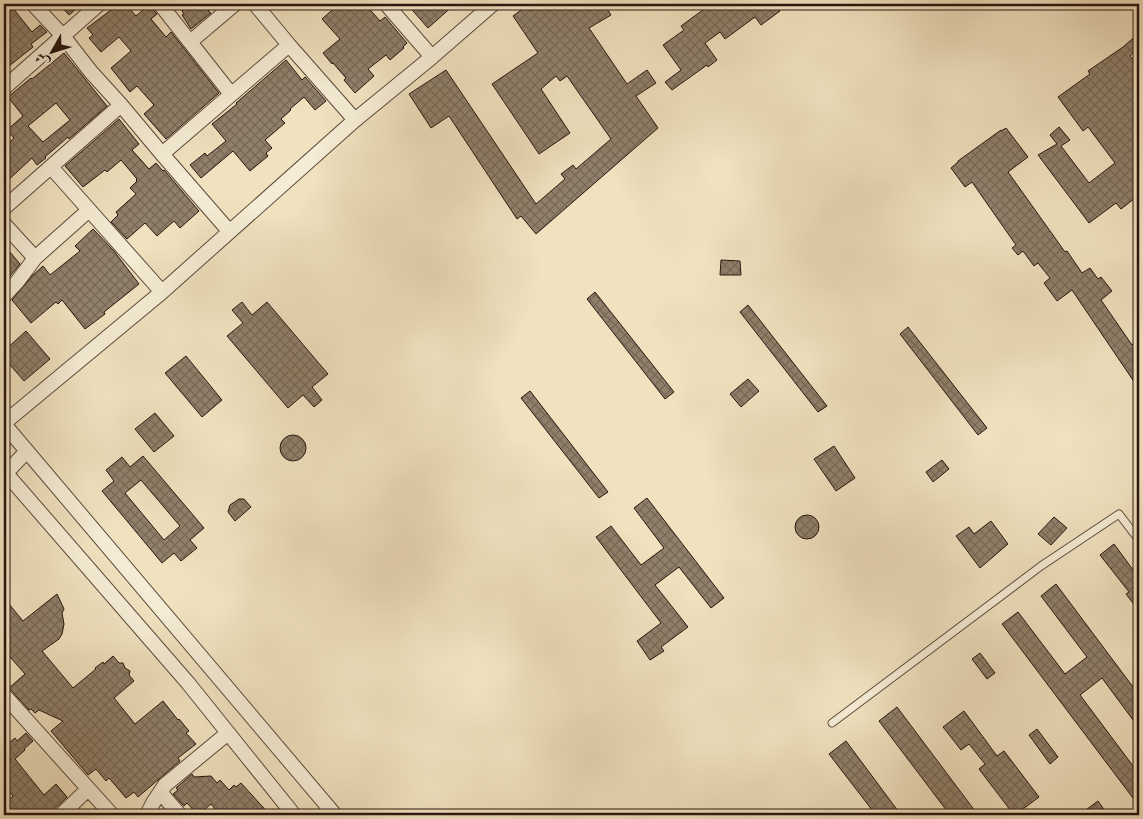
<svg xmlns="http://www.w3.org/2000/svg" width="1143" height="819" viewBox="0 0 1143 819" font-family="'Libre Caslon Text',Amiri,serif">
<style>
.building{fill:url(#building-cross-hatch);stroke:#29160f;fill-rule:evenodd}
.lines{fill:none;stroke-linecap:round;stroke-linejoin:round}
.service-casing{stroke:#5b493b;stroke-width:9}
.minor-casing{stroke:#5b493b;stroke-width:16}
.service{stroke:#f5ecd5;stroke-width:7}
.minor{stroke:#f5ecd5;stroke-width:14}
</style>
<defs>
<pattern id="building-cross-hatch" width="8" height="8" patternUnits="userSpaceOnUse" patternTransform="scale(1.25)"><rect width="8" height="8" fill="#90806b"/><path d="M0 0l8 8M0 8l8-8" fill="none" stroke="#766856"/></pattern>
</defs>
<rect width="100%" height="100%" fill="#f0e1bf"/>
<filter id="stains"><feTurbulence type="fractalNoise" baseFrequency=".004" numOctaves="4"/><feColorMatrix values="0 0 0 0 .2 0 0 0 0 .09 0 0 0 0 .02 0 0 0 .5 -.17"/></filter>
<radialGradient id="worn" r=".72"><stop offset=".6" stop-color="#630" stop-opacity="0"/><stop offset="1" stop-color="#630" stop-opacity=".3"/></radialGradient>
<path class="building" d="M59,4H82L69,15Z
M119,4H123L126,8L128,7L136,16L149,5L157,14L151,19L166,37L171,32L219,93L166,139L144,114L154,105L137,86L130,92L111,68L131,51L119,37L101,52L89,38L93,35L87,28Z
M190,4H216L208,11L211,13L191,29L182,15L184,14L182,11Z
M339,4H365L380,21L385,17L407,43L403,47L404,48L390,60L386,55L368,69L374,76L355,93L344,80L346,78L333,63L332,64L323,53L340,39L322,19Z
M407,4H455L428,28Z
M517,4H604L611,15L589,28L627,84L647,70L656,83L636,96L658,128L536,234L521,216L517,219L449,116L431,128L409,94L446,70L536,204L565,179L561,174L573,165L576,169L611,139L567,76L560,81L556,76L541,89L570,133L539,154L492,84L538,53L513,16L521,10Z
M711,4H775L780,11L761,25L755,17L725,39L720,32L705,43L717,60L708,67L707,65L672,90L665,82L681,70L663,45L684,30L681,26Z
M12,7L32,32L40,25L47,32L31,44L33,47L4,70V14Z
M1139,33V48L1130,56L1139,65V195L1121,209L1116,203L1089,223L1038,155L1057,144L1050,135L1059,127L1070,140L1061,146L1089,183L1115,163L1088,127L1083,131L1058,97L1090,74L1088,71L1123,47Z
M64,53L107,106L69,139L68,137L45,157L46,158L37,165L32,158L4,184V147L14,138L7,130L23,116L8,97L31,78L32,79ZM56,103L70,120L43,142L28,126Z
M286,60L302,80L305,77L326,101L315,110L304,97L290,109L291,110L281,119L285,123L265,140L272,148L266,153L268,156L250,171L233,151L201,178L190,165L205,153L207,156L226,141L212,124L237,104L236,103Z
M119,119L139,144L132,150L149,169L156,163L163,171L164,170L199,211L180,228L174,221L157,236L145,223L127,239L111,222L118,215L116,212L136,194L130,188L137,181L136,180L137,179L121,160L107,172L105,170L83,187L65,166Z
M1006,128L1028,157L1008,172L1065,252L1067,251L1082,273L1090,268L1098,279L1101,277L1112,291L1101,300L1132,345L1133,344L1139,352V389L1072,290L1057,301L1044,283L1050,278L1038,263L1034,266L1023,251L1018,255L1012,248L1016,245L972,182L965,187L951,168L958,162V161L1001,130V131Z
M93,229L114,251L139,284L104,312L105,314L85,329L62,300L58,304L56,302L31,323L12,300L33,275L43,266L50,275L80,251L75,246Z
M4,245L20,264L4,283Z
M721,260L740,261L741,275H720Z
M595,292L674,392L665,399L587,299Z
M242,302L252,315L267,302L328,374L312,387L322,400L314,407L303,395L288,408L227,336L243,323L232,310Z
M748,305L827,406L818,412L740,312Z
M908,327L987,428L978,435L900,334Z
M26,331L50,359L24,381L4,358V351Z
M186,356L222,400L202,417L165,373Z
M748,379L759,391L741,407L730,394Z
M530,391L608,492L599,498L521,398Z
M155,413L174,436L154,452L135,429Z
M280 448a13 13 0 1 1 26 0a13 13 0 1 1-26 0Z
M834,446L855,478L836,491L814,459Z
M143,456L204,528L190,540L197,548L181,561L174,553L162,563L102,491L114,481L106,470L122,457L130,467ZM141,480L180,526L164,540L125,493Z
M942,460L949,469L933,482L926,472Z
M647,498L724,598L711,608L679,567L655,585L688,627L661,647L664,651L650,660L637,641L661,623L596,537L611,526L641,565L664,548L634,508Z
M239,499H244L251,507L235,521L228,512L230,505Z
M795 527a12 12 0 1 1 24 0a12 12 0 1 1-24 0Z
M1054,517L1067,528L1051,545L1038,534Z
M991,521L1008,544L980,568L956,536L969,527L974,534Z
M1114,544L1139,578V611L1126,594L1129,592L1100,555Z
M1056,584L1139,695V728L1102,678L1080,695L1139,774V806L1002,624L1018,612L1065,674L1087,657L1041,596Z
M57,594L64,609L62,613L64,624L62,634L59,639L42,651L73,688L96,669L95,668L103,662L104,664L113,656L119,663H123L125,668L130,671L129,675L134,681L114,698L135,724L163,701L178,720L179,719L189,731L186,733L196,744L178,758L180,761L138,797L134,792L126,798L109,778L106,781L96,769L88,775L51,731L63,721L39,710L35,713L31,709L29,710L9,688L25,674L4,650V598L23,621Z
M980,653L995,673L987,679L972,659Z
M897,707L978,815H950L879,721Z
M964,711L997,756L1004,751L1039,797L1015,815H1014L979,769L985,764L969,744L961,750L943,727Z
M1037,729L1058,757L1050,764L1029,735Z
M26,733L33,741L24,749L25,750L15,759L44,795L56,784L67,797L48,815H4V804L13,796L4,785V747L15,738L17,741Z
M846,741L901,815H876L829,754Z
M192,774L194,777L211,776L217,783L220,780L229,790L234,785L236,787L241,783L270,815H220L211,804L198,815L187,803L184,806L173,794L178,790L176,788Z
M1098,801L1108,815H1079Z"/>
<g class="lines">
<defs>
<path id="service" d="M832,723L1041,566L1119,514L1139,540"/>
<path id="minor" d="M33,4L63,36L91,72L121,105L162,154L229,231
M160,4L231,94
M386,4L432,57
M190,42L235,4
M289,45L355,120
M4,88L99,4
M162,154L289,45L255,4
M51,167L162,292
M4,208L121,105
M4,224L35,258
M4,296L17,282L35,258L89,210
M4,423L162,292L355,120L432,57L493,4
M4,424L335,815
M4,471L188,683L294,815
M6,473L26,452
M4,695L112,815
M160,792L180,815
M61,815L88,789
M147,815L153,803L165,785L228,733"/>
</defs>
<use href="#service" class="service-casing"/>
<use href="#minor" class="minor-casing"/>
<use href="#service" class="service"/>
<use href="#minor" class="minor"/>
</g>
<rect width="1143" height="819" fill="none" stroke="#f0e1bf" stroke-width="20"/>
<rect x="5" y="5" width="1133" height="809" fill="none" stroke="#29160f" stroke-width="2.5"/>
<rect x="10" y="10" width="1123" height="799" fill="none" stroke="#29160f"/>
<g transform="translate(52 52) rotate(231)" stroke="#f5ecd5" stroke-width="4" paint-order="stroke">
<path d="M0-4L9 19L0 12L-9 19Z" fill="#29160f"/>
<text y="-8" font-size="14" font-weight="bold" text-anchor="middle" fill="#29160f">ش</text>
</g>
<rect width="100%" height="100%" filter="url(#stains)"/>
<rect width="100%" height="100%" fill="url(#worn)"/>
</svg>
